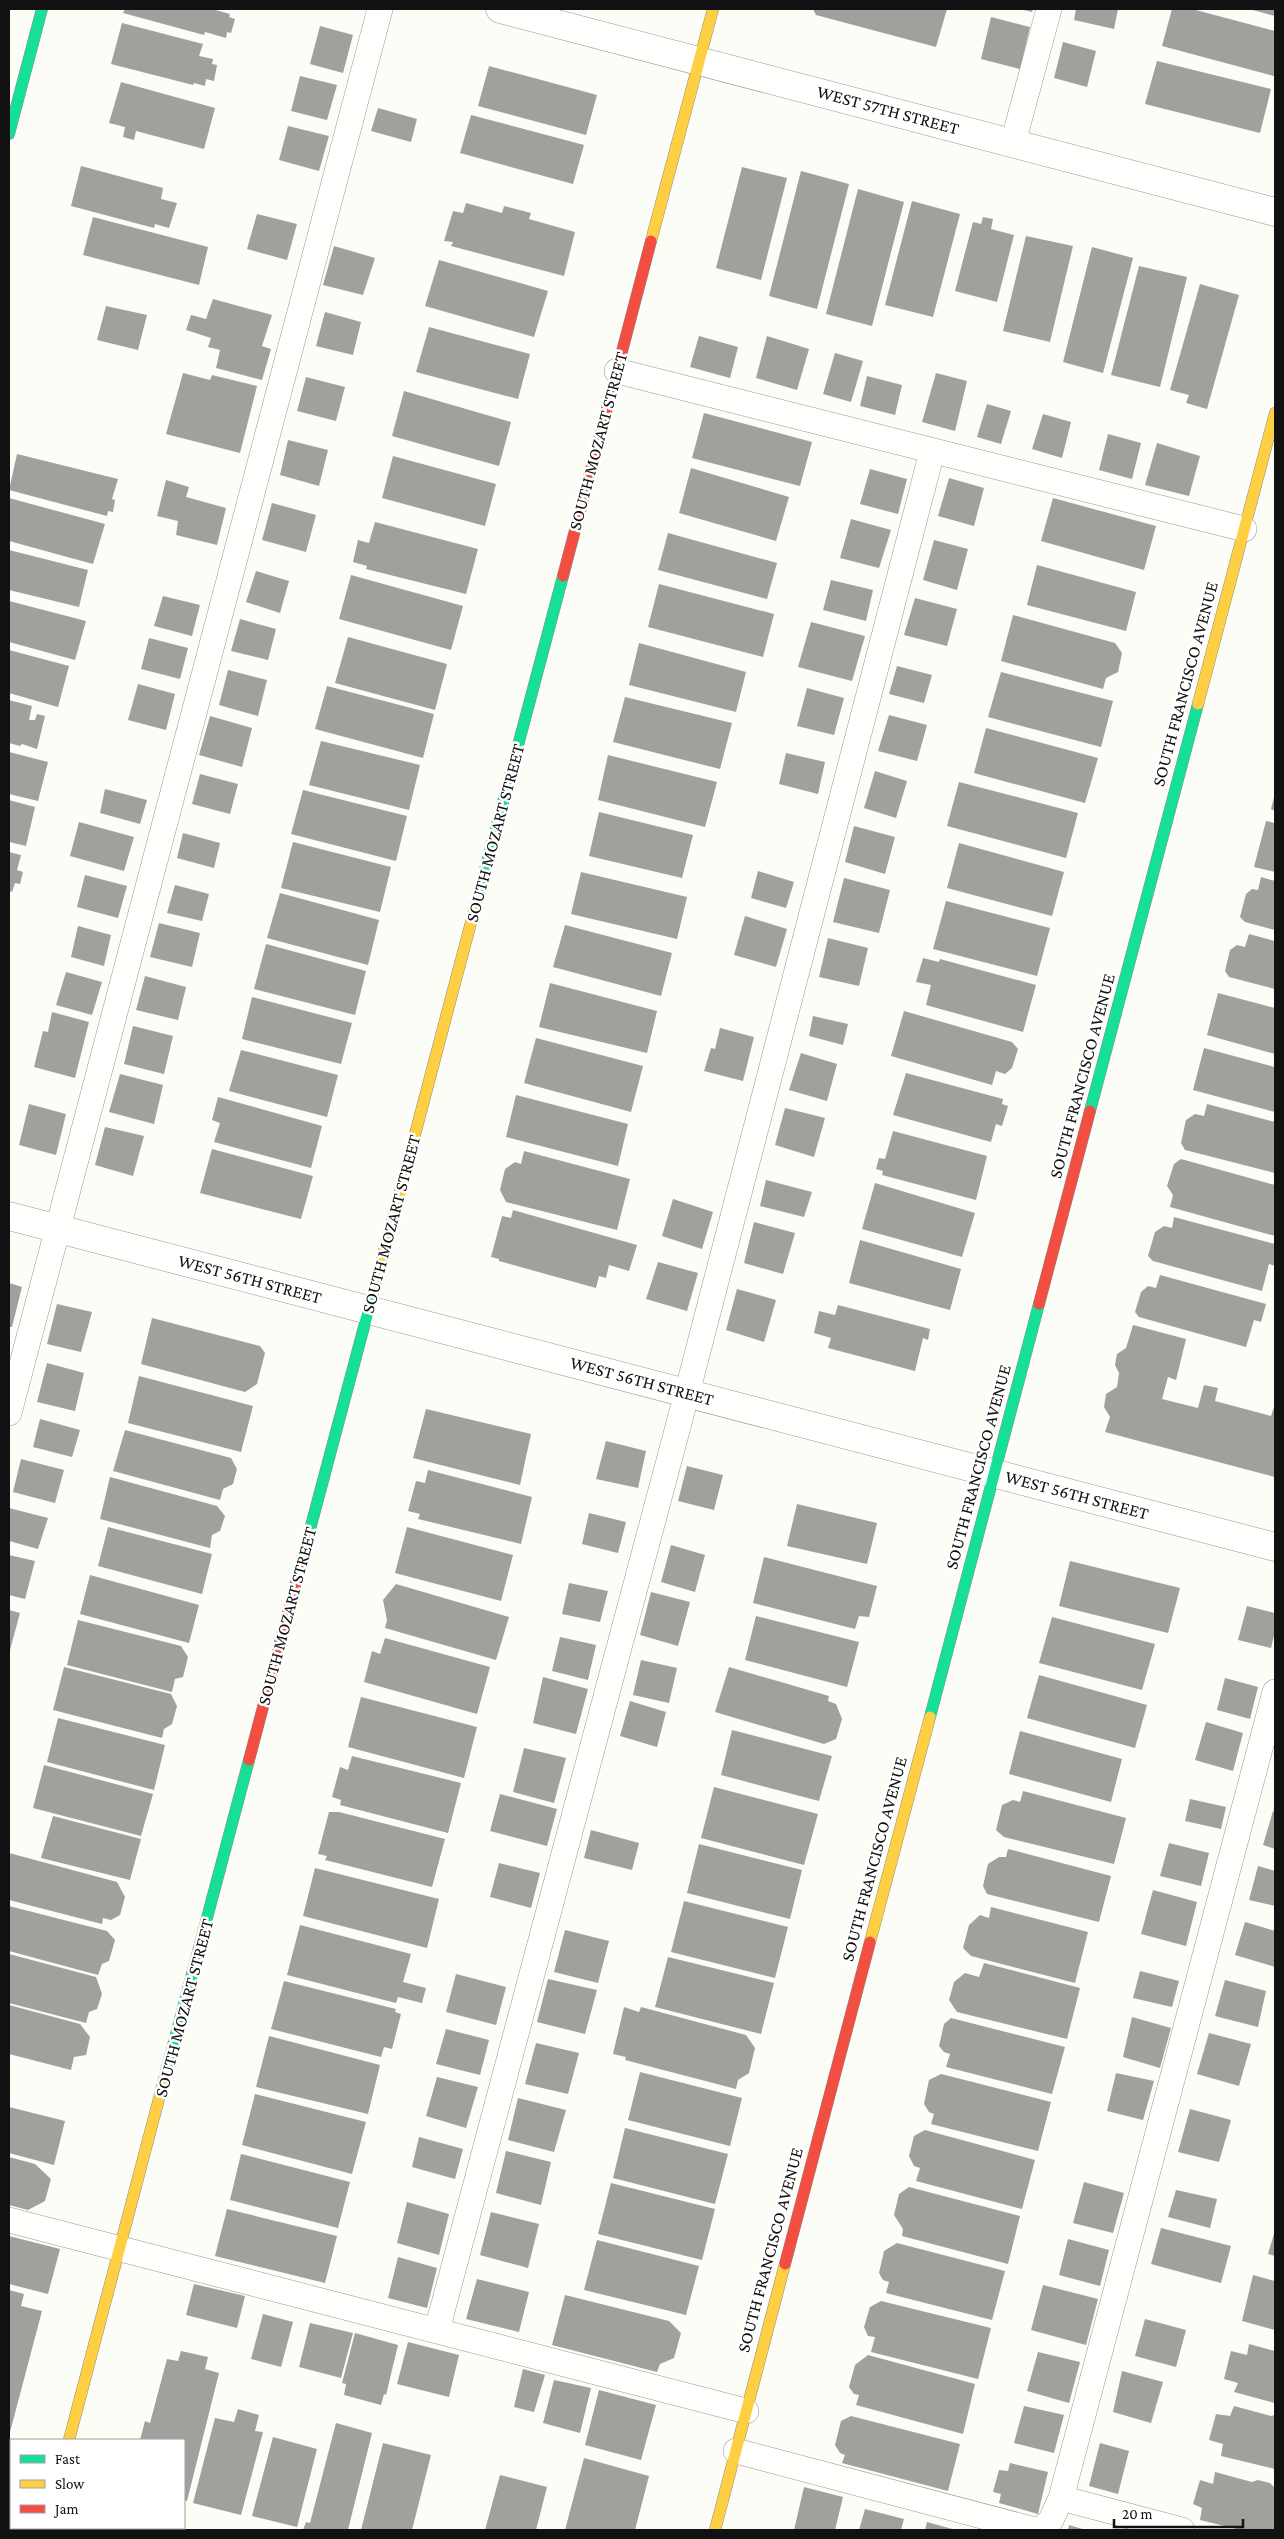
<svg xmlns="http://www.w3.org/2000/svg" width="1284" height="2539" viewBox="0 0 1284 2539" font-family="'Crimson Pro',serif">
<style>
.building{fill:#a0a09c}
.lines{fill:none;stroke-linecap:round;stroke-linejoin:round}
.lane-casing{stroke:#979795;stroke-width:26}
.street-casing{stroke:#979795;stroke-width:29}
.fast-casing{stroke:#8d8e8b;stroke-width:12}
.slow-casing{stroke:#8d8e8b;stroke-width:12}
.jam-casing{stroke:#8d8e8b;stroke-width:12}
.lane{stroke:#fffffe;stroke-width:25}
.street{stroke:#fffffe;stroke-width:28}
.fast{stroke:#16e098;stroke-width:11}
.slow{stroke:#ffcf43;stroke-width:11}
.jam{stroke:#f24e42;stroke-width:11}
.labels{text-anchor:middle;stroke-width:5;stroke-linejoin:round;paint-order:stroke}
.street-label{font-size:18px;fill:#111;stroke:#fff}
</style>
<rect width="100%" height="100%" fill="#fcfdf7"/>
<path class="building" d="M125,9H212L230,14L229,17L235,19L231,33L227,32L226,38L205,32L204,35L123,13Z
M813,9H947L936,47L816,15Z
M1020,9H1033L1032,12Z
M1076,9H1118L1114,29L1074,20Z
M1172,9H1192L1275,31L1274,76L1162,46Z
M1249,9H1275V16Z
M991,17L1030,27L1020,69L981,59Z
M122,23L203,44L199,56L213,59L212,64L217,65L214,81L206,79L205,86L194,83L193,85L111,64Z
M320,26L353,35L343,73L310,64Z
M1063,42L1096,51L1087,87L1054,78Z
M1157,61L1271,89L1260,133L1145,104Z
M489,66L597,95L586,135L478,106Z
M300,76L337,85L327,120L291,111Z
M121,82L215,108L204,149L136,131L134,140L123,137L125,127L109,123Z
M378,108L417,119L411,142L371,131Z
M471,115L584,145L573,184L460,153Z
M288,126L329,136L319,171L279,160Z
M81,166L163,188L161,199L177,203L169,228L155,224L154,228L71,206Z
M742,167L787,178L761,280L716,268Z
M801,171L849,184L817,309L769,296Z
M858,189L904,202L872,326L826,314Z
M912,201L960,214L933,317L885,305Z
M466,203L502,213L504,206L531,213L529,219L575,232L564,276L451,246L453,242L444,241L453,211L463,213Z
M257,214L297,224L287,260L247,249Z
M93,217L208,247L199,285L83,255Z
M983,217L993,219L991,229L1014,235L997,302L955,291L973,222L981,224Z
M1026,236L1073,246L1050,342L1003,331Z
M334,246L375,258L363,295L323,285Z
M1092,247L1133,258L1103,373L1063,362Z
M439,260L548,291L534,337L425,306Z
M1139,266L1187,277L1160,387L1111,375Z
M1200,284L1239,295L1207,409L1186,403L1189,395L1170,390Z
M213,299L272,315L262,346L271,349L262,380L216,368L220,350L208,347L211,338L186,330L191,315L206,319Z
M106,306L147,315L138,350L97,340Z
M325,312L361,322L353,355L316,346Z
M429,327L530,354L518,399L416,372Z
M699,336L738,347L730,378L690,367Z
M767,336L809,349L797,390L756,378Z
M835,353L863,361L851,402L823,394Z
M183,373L210,380L212,375L257,386L240,453L166,434Z
M936,373L967,381L955,431L922,422Z
M867,376L902,385L895,415L860,406Z
M306,377L345,387L336,421L297,411Z
M404,391L511,422L499,466L392,436Z
M987,404L1011,411L1001,444L977,437Z
M704,413L812,442L800,486L692,458Z
M1043,414L1071,422L1062,458L1032,449Z
M1108,434L1141,443L1132,479L1099,470Z
M288,440L328,450L319,486L280,475Z
M1157,443L1200,456L1189,496L1145,485Z
M17,454L118,479L112,499L115,500L113,512L108,511L107,516L9,490Z
M393,456L496,484L485,526L382,498Z
M691,468L789,497L776,541L679,513Z
M870,469L907,479L898,514L860,504Z
M949,478L984,488L974,526L938,516Z
M166,480L189,487L186,497L226,508L217,545L176,535L178,521L157,516Z
M9,498L105,524L93,564L9,541Z
M1053,498L1156,526L1144,570L1041,541Z
M272,503L316,515L306,552L262,540Z
M851,519L891,530L879,568L840,558Z
M375,522L478,549L466,594L366,569L367,566L353,562L358,540L369,543Z
M668,533L777,563L767,599L658,570Z
M934,540L968,549L957,590L923,580Z
M9,550L88,570L79,607L9,590Z
M1037,565L1136,592L1126,631L1027,605Z
M256,571L289,581L280,613L246,602Z
M351,575L463,606L451,650L339,619Z
M831,580L873,590L866,621L823,610Z
M659,584L774,614L763,657L648,627Z
M163,596L200,605L192,636L154,626Z
M915,598L957,609L947,646L904,635Z
M9,601L86,621L75,660L9,642Z
M1013,615L1115,643L1122,653L1118,672L1106,678L1103,689L1001,661Z
M240,619L276,629L268,660L231,651Z
M811,622L865,636L852,681L798,667Z
M348,637L447,664L435,710L335,683Z
M149,638L188,648L180,679L141,669Z
M639,643L746,672L736,712L629,685Z
M9,650L69,666L58,707L9,693Z
M897,666L932,675L924,703L889,694Z
M228,670L267,680L258,716L219,705Z
M1001,672L1113,701L1101,747L988,717Z
M138,684L175,694L166,730L128,720Z
M327,686L434,714L423,758L315,729Z
M807,688L844,698L834,735L797,726Z
M625,697L732,723L720,769L613,742Z
M9,700L32,706L29,720H35L37,714L45,716L37,749L22,744L20,746L9,743Z
M889,715L927,725L917,761L878,751Z
M210,716L252,728L242,767L199,755Z
M986,728L1098,758L1085,803L974,773Z
M321,741L420,765L409,810L309,785Z
M9,752L48,762L38,801L9,794Z
M786,753L825,762L818,794L779,784Z
M608,755L717,782L705,827L598,800Z
M875,771L907,781L896,818L864,808Z
M200,774L238,784L230,814L192,804Z
M959,782L1078,813L1066,858L947,826Z
M105,789L147,800L140,824L100,813Z
M303,790L407,816L396,861L291,834Z
M1275,793V811L1271,809Z
M9,800L35,807L26,846L9,842Z
M599,812L693,835L682,878L589,856Z
M1266,821L1275,823V872L1254,867Z
M79,822L134,837L124,871L70,856Z
M854,826L895,837L885,874L845,862Z
M183,833L220,843L214,868L177,858Z
M293,842L391,867L380,912L281,888Z
M959,843L1064,872L1052,916L947,888Z
M9,852L21,855L17,870L23,872L20,884L15,883L12,892L9,891Z
M758,871L794,882L786,908L751,898Z
M581,872L687,897L677,939L571,914Z
M85,875L127,886L118,918L77,907Z
M1261,877L1275,881V930L1245,922L1240,917L1246,894L1252,889L1258,890Z
M844,878L890,890L879,933L833,922Z
M175,885L209,894L202,921L167,913Z
M280,893L379,920L368,965L267,938Z
M946,901L1050,928L1037,976L933,949Z
M745,916L787,929L776,967L734,955Z
M159,923L200,933L192,967L150,957Z
M565,925L672,953L661,996L553,967Z
M78,926L111,935L104,966L71,957Z
M1249,934L1275,941V989L1229,977L1225,971L1230,950L1237,945L1245,947Z
M828,938L868,948L859,986L819,977Z
M266,944L366,971L355,1015L254,989Z
M923,958L939,962L940,959L1036,985L1023,1032L926,1005L931,985L916,982Z
M66,972L102,982L92,1015L56,1005Z
M145,976L186,987L178,1020L136,1010Z
M550,983L657,1011L647,1053L539,1027Z
M1218,993L1275,1008V1054L1207,1035Z
M252,997L352,1023L341,1064L242,1039Z
M904,1011L1012,1042L1018,1049L1012,1068L1005,1074L996,1071L992,1085L891,1056Z
M52,1012L89,1022L75,1078L34,1067L43,1031L48,1032Z
M813,1016L848,1024L843,1045L809,1036Z
M133,1026L173,1036L164,1074L124,1064Z
M720,1028L754,1037L743,1081L704,1071L711,1048L715,1049Z
M536,1038L643,1066L631,1112L524,1083Z
M1204,1048L1275,1067V1112L1193,1090Z
M241,1050L338,1075L327,1117L229,1091Z
M801,1053L837,1064L827,1101L789,1090Z
M906,1073L1003,1099L1002,1104L1008,1106L1002,1126L996,1124L991,1142L893,1115Z
M120,1074L163,1085L154,1124L109,1112Z
M516,1095L628,1124L618,1166L506,1137Z
M218,1097L322,1126L311,1168L214,1142L220,1123L212,1120Z
M29,1104L66,1114L56,1155L19,1145Z
M1207,1104L1275,1122V1173L1185,1150L1181,1143L1186,1120L1195,1114L1204,1116Z
M785,1108L825,1118L814,1157L775,1145Z
M105,1127L144,1136L133,1176L95,1165Z
M893,1131L987,1156L976,1200L882,1175L883,1171L876,1169L879,1158L885,1159Z
M212,1149L313,1176L301,1219L200,1193Z
M524,1151L630,1179L617,1230L506,1202L500,1190L505,1169L515,1162L521,1164Z
M1181,1159L1275,1185V1236L1170,1207L1173,1195L1167,1186L1174,1164Z
M766,1180L812,1192L804,1217L760,1206Z
M875,1183L975,1213L962,1257L862,1229Z
M673,1199L713,1212L702,1249L662,1236Z
M513,1210L637,1245L629,1271L609,1265L606,1278L599,1276L596,1288L499,1261V1259L491,1257L502,1216L511,1218Z
M1174,1217L1275,1244V1266L1269,1264L1262,1291L1153,1261L1148,1256L1155,1232L1164,1226L1172,1228Z
M754,1222L795,1233L783,1274L744,1263Z
M860,1240L961,1269L950,1310L849,1283Z
M658,1262L698,1273L687,1311L646,1299Z
M1160,1275L1266,1304L1261,1322L1254,1320L1246,1347L1139,1317L1135,1312L1141,1292L1148,1286L1156,1288Z
M9,1283L22,1287L12,1327H9Z
M737,1289L776,1300L764,1342L726,1330Z
M57,1304L92,1312L81,1352L47,1344Z
M838,1305L930,1329L928,1340L923,1338L915,1371L828,1348L831,1338L814,1333L819,1311L835,1315Z
M152,1318L260,1346L265,1353L257,1384L245,1392L141,1364Z
M1133,1325L1186,1339L1176,1380L1168,1377L1162,1399L1198,1408L1204,1385L1218,1388L1215,1401L1271,1416L1275,1404V1477L1105,1432L1110,1417L1104,1407L1106,1394L1117,1387L1119,1373L1115,1365L1117,1354L1126,1348Z
M47,1363L84,1373L75,1411L37,1402Z
M139,1376L253,1406L241,1452L128,1423Z
M426,1409L531,1434L520,1485L413,1458Z
M40,1419L80,1430L72,1457L33,1447Z
M125,1430L231,1458L237,1469L233,1484L223,1489L220,1500L113,1471Z
M606,1441L646,1451L638,1488L596,1479Z
M21,1459L64,1470L55,1503L13,1492Z
M687,1466L723,1475L714,1510L678,1501Z
M428,1470L532,1497L521,1544L418,1519L420,1514L408,1511L416,1481L425,1483Z
M110,1477L217,1506L225,1516L220,1531L212,1535L210,1548L100,1519Z
M797,1504L877,1523L867,1564L787,1546Z
M9,1508L48,1518L38,1549L9,1541Z
M589,1513L626,1522L618,1553L582,1544Z
M108,1527L212,1554L202,1594L98,1566Z
M407,1527L513,1555L501,1601L395,1573Z
M671,1545L705,1555L695,1592L661,1582Z
M9,1555L35,1561L25,1599L9,1595Z
M764,1557L877,1586L869,1617L859,1616L855,1629L753,1603Z
M1070,1561L1180,1588L1168,1633L1059,1606Z
M90,1575L199,1605L189,1643L80,1614Z
M569,1583L608,1591L600,1622L562,1614Z
M396,1584L509,1617L496,1660L385,1628L387,1620L383,1600Z
M651,1592L690,1602L678,1646L640,1635Z
M1247,1606L1275,1613V1631L1271,1648L1238,1640Z
M9,1610L20,1613L10,1650H9Z
M756,1616L859,1642L847,1687L745,1660Z
M1052,1617L1155,1644L1142,1690L1039,1663Z
M78,1620L181,1646L188,1657L183,1677L175,1679L172,1692L67,1665Z
M560,1637L596,1645L588,1680L552,1671Z
M385,1638L490,1667L477,1714L364,1682L372,1651L380,1654Z
M641,1660L677,1668L669,1703L633,1695Z
M64,1667L171,1694L177,1706L172,1724L164,1729L162,1738L53,1710Z
M729,1667L829,1696L828,1701L836,1704L842,1719L836,1739L824,1744L715,1712Z
M1039,1675L1147,1705L1135,1748L1027,1718Z
M543,1677L588,1689L576,1734L533,1723Z
M1225,1678L1258,1687L1250,1719L1217,1710Z
M361,1697L477,1727L464,1778L348,1747Z
M630,1701L666,1712L657,1747L620,1736Z
M58,1718L165,1745L154,1790L47,1762Z
M1206,1722L1243,1733L1233,1771L1195,1760Z
M732,1730L832,1756L819,1801L721,1775Z
M1020,1731L1122,1759L1111,1802L1009,1774Z
M524,1748L566,1758L554,1803L513,1792Z
M352,1756L461,1783L448,1833L340,1805L341,1800L332,1797L340,1767L348,1770Z
M44,1765L153,1794L141,1836L33,1808Z
M714,1787L818,1814L804,1865L701,1838Z
M1023,1791L1126,1818L1114,1864L1004,1837L996,1830L1002,1805L1013,1800L1020,1802Z
M500,1794L557,1809L547,1846L490,1831Z
M1190,1799L1226,1807L1221,1829L1185,1821Z
M1273,1811L1275,1812V1849L1263,1845Z
M329,1812H339L445,1839L432,1887L325,1860L327,1856L318,1854Z
M53,1816L141,1839L130,1880L41,1858Z
M591,1830L639,1843L632,1870L584,1858Z
M1169,1843L1209,1853L1201,1886L1160,1876Z
M699,1844L802,1870L790,1919L687,1893Z
M1008,1849L1111,1876L1099,1922L987,1894L983,1886L988,1864L999,1857H1006Z
M9,1853L117,1882L125,1897L120,1915L111,1920L103,1918L102,1924L9,1900Z
M499,1863L540,1873L531,1908L490,1897Z
M1258,1866L1275,1871V1906L1249,1900Z
M315,1868L439,1899L427,1948L303,1916Z
M1153,1890L1197,1902L1186,1946L1141,1934Z
M684,1901L788,1927L775,1978L671,1952Z
M9,1906L107,1931L115,1940L109,1961L102,1964L98,1975L9,1951Z
M991,1907L1088,1932L1075,1983L971,1956L963,1948L969,1925L980,1915L989,1918Z
M1245,1922L1275,1931V1967L1235,1955Z
M300,1925L411,1954L403,1982L426,1988L422,2003L398,1997L396,2003L287,1975Z
M565,1930L609,1941L598,1983L554,1972Z
M9,1954L96,1977L102,1994L97,2009L89,2012L86,2023L9,2003Z
M668,1957L774,1983L761,2034L655,2007Z
M984,1963L1080,1988L1067,2039L957,2012L949,2000L954,1982L965,1973L979,1977Z
M1140,1971L1179,1981L1172,2007L1133,1998Z
M456,1974L506,1987L496,2025L446,2012Z
M548,1979L597,1990L585,2034L537,2022Z
M1225,1980L1266,1991L1258,2027L1215,2016Z
M284,1981L396,2009L395,2012L401,2014L392,2049L384,2047L381,2057L271,2029Z
M9,2005L80,2024L90,2037L86,2055L74,2057L71,2070L9,2054Z
M624,2007L639,2012L641,2007L746,2035L755,2048L749,2073L738,2080L736,2089L625,2060L626,2057L613,2054Z
M1132,2017L1171,2028L1160,2068L1123,2057Z
M951,2018L1065,2047L1052,2094L946,2067L950,2054L944,2052L939,2046L944,2024Z
M446,2029L489,2040L480,2075L436,2064Z
M1209,2033L1251,2044L1239,2086L1197,2074Z
M269,2036L380,2065L368,2114L256,2087Z
M536,2043L579,2053L568,2094L525,2084Z
M640,2072L742,2098L730,2146L628,2120Z
M1116,2073L1154,2081L1143,2120L1107,2111Z
M941,2074L1051,2102L1038,2151L931,2124L934,2114L929,2112L924,2104L929,2080Z
M437,2077L478,2087L466,2128L426,2116Z
M255,2094L366,2122L352,2174L242,2145Z
M518,2098L566,2110L554,2152L508,2140Z
M9,2107L65,2121L54,2165L9,2153Z
M1190,2109L1231,2120L1219,2162L1178,2152Z
M625,2128L728,2154L715,2204L613,2178Z
M925,2130L1035,2160L1022,2209L916,2181L920,2168L914,2166L909,2156L914,2136Z
M419,2137L463,2149L455,2179L412,2167Z
M506,2151L551,2162L541,2205L496,2193Z
M241,2154L350,2182L338,2228L230,2200Z
M9,2157L35,2164L51,2179L45,2201L28,2210L9,2205Z
M1084,2182L1124,2193L1113,2233L1073,2223Z
M611,2183L715,2209L702,2260L598,2234Z
M909,2187L1020,2216L1008,2264L902,2236L903,2229L894,2215L899,2194Z
M1176,2190L1217,2199L1210,2228L1168,2217Z
M407,2202L449,2214L439,2255L397,2243Z
M227,2209L337,2236L325,2283L215,2256Z
M491,2212L539,2224L528,2268L480,2255Z
M1161,2228L1231,2246L1221,2283L1151,2264Z
M1275,2230V2256L1268,2254Z
M9,2236L60,2249L48,2294L9,2284Z
M1068,2239L1109,2250L1100,2286L1059,2275Z
M597,2240L699,2266L686,2315L584,2290Z
M897,2243L1005,2271L992,2320L886,2293L889,2282L883,2280L879,2273L884,2251Z
M398,2257L437,2268L427,2308L388,2298Z
M1253,2275L1275,2281V2330L1242,2321Z
M477,2279L529,2292L519,2332L466,2319Z
M194,2284L245,2296L237,2328L186,2315Z
M1043,2285L1098,2299L1086,2345L1031,2330Z
M9,2290L24,2294L21,2306L42,2311L9,2436Z
M565,2295L669,2321L681,2333L674,2358L660,2364L657,2372L552,2345Z
M881,2301L991,2328L978,2379L871,2352L875,2337L868,2336L864,2327L870,2307Z
M263,2314L293,2322L281,2367L251,2359Z
M1145,2319L1186,2330L1176,2367L1135,2356Z
M310,2323L353,2333L341,2378L299,2367Z
M355,2333L398,2345L386,2395L384,2394L381,2405L344,2395L346,2384L342,2383Z
M408,2342L459,2355L449,2397L397,2384Z
M1249,2344L1275,2351V2403L1234,2392L1238,2383L1224,2379L1231,2351L1247,2355Z
M181,2351L208,2357L205,2369L219,2373L187,2501L184,2500V2440H140L145,2421L150,2423L167,2359L178,2361Z
M1038,2352L1080,2362L1069,2403L1027,2391Z
M868,2355L975,2384L963,2434L856,2405L859,2395L854,2394L849,2387L855,2365Z
M523,2369L545,2375L534,2412L514,2407Z
M1122,2371L1163,2382L1151,2423L1113,2412Z
M554,2380L591,2388L580,2433L543,2423Z
M599,2390L656,2405L641,2460L585,2445Z
M1024,2406L1064,2415L1054,2453L1014,2443Z
M1234,2406L1271,2416L1275,2415V2469L1221,2456L1223,2444L1209,2440L1216,2414L1230,2416Z
M238,2409L259,2415L255,2431L263,2432L241,2515L193,2503L215,2418L234,2422Z
M851,2416L960,2444L948,2491L842,2463L845,2455L840,2453L835,2445L841,2421Z
M336,2423L372,2433L348,2530H303L306,2522L310,2523Z
M273,2437L317,2449L297,2527L252,2516Z
M383,2443L431,2455L412,2530H361Z
M1100,2443L1129,2451L1118,2494L1089,2486Z
M584,2458L649,2476L635,2530H565Z
M1010,2463L1048,2472L1038,2514L999,2503L1001,2494L993,2492L999,2470L1008,2471Z
M1215,2472L1252,2482L1258,2480L1270,2483L1275,2488V2530H1241L1200,2520L1202,2508L1193,2504L1200,2480L1213,2484Z
M500,2475L547,2487L536,2530H485Z
M804,2487L843,2497L835,2530H794Z
M865,2509L904,2519L901,2530H859Z
M927,2522L956,2530H925Z
M1069,2525L1086,2530H1068Z"/>
<g class="lines">
<defs>
<path id="lane" d="M1013,143L1049,9
M617,371L1244,529
M9,1413L380,9
M9,2220L746,2411
M437,2330L687,1393L932,452
M736,2451L1031,2529H1042L1051,2520L1061,2498L1275,1692
M1061,2498L1182,2530"/>
<path id="street" d="M500,9L1275,212
M9,1216L1275,1547
M46,2530V2528"/>
<path id="fast" d="M9,134L42,9
M478,896L563,576
M1090,1111L1198,704
M308,1537L377,1278
M930,1717L1039,1304
M166,2072L249,1760"/>
<path id="slow" d="M651,241L713,9
M1198,704L1275,413
M377,1278L478,896
M870,1942L930,1717
M69,2440L166,2072
M715,2530L785,2264"/>
<path id="jam" d="M563,576L651,241
M1039,1304L1090,1111
M249,1760L308,1537
M785,2264L870,1942"/>
</defs>
<use href="#lane" class="lane-casing"/>
<use href="#street" class="street-casing"/>
<use href="#fast" class="fast-casing"/>
<use href="#slow" class="slow-casing"/>
<use href="#jam" class="jam-casing"/>
<use href="#lane" class="lane"/>
<use href="#street" class="street"/>
<use href="#fast" class="fast"/>
<use href="#slow" class="slow"/>
<use href="#jam" class="jam"/>
</g>
<g class="labels">
<g class="street-label">
<text transform="translate(888 110) rotate(15)" y="6">WEST 57TH STREET</text>
<text transform="translate(598 441) rotate(-75)" y="6">SOUTH MOZART STREET</text>
<text transform="translate(1185 684) rotate(-75)" y="6">SOUTH FRANCISCO AVENUE</text>
<text transform="translate(495 833) rotate(-75)" y="6">SOUTH MOZART STREET</text>
<text transform="translate(1082 1076) rotate(-75)" y="6">SOUTH FRANCISCO AVENUE</text>
<text transform="translate(391 1224) rotate(-75)" y="6">SOUTH MOZART STREET</text>
<text transform="translate(250 1279) rotate(15)" y="6">WEST 56TH STREET</text>
<text transform="translate(642 1381) rotate(15)" y="6">WEST 56TH STREET</text>
<text transform="translate(978 1467) rotate(-75)" y="6">SOUTH FRANCISCO AVENUE</text>
<text transform="translate(1077 1495) rotate(15)" y="6">WEST 56TH STREET</text>
<text transform="translate(287 1616) rotate(-75)" y="6">SOUTH MOZART STREET</text>
<text transform="translate(874 1859) rotate(-75)" y="6">SOUTH FRANCISCO AVENUE</text>
<text transform="translate(184 2008) rotate(-75)" y="6">SOUTH MOZART STREET</text>
<text transform="translate(770 2250) rotate(-75)" y="6">SOUTH FRANCISCO AVENUE</text>
</g>
</g>
<rect width="1284" height="2539" fill="none" stroke="#111111" stroke-width="20"/>
<rect x="10" y="2439" width="175" height="90" fill="#ffffff" stroke="#a0a0a0"/>
<rect x="20" y="2455" width="25" height="8" fill="#16e098" stroke="#a0a0a0"/>
<text x="55" y="2464" font-size="15" fill="#111111">Fast</text>
<rect x="20" y="2480" width="25" height="8" fill="#ffcf43" stroke="#a0a0a0"/>
<text x="55" y="2489" font-size="15" fill="#111111">Slow</text>
<rect x="20" y="2505" width="25" height="8" fill="#f24e42" stroke="#a0a0a0"/>
<text x="55" y="2514" font-size="15" fill="#111111">Jam</text>
<path d="M1114 2519v8h129v-8" fill="none" stroke="#111111" stroke-width="2.5"/>
<text x="1122" y="2519" font-size="15" fill="#111111" stroke="#ffffff" stroke-width="4" paint-order="stroke">20 m</text>
</svg>
